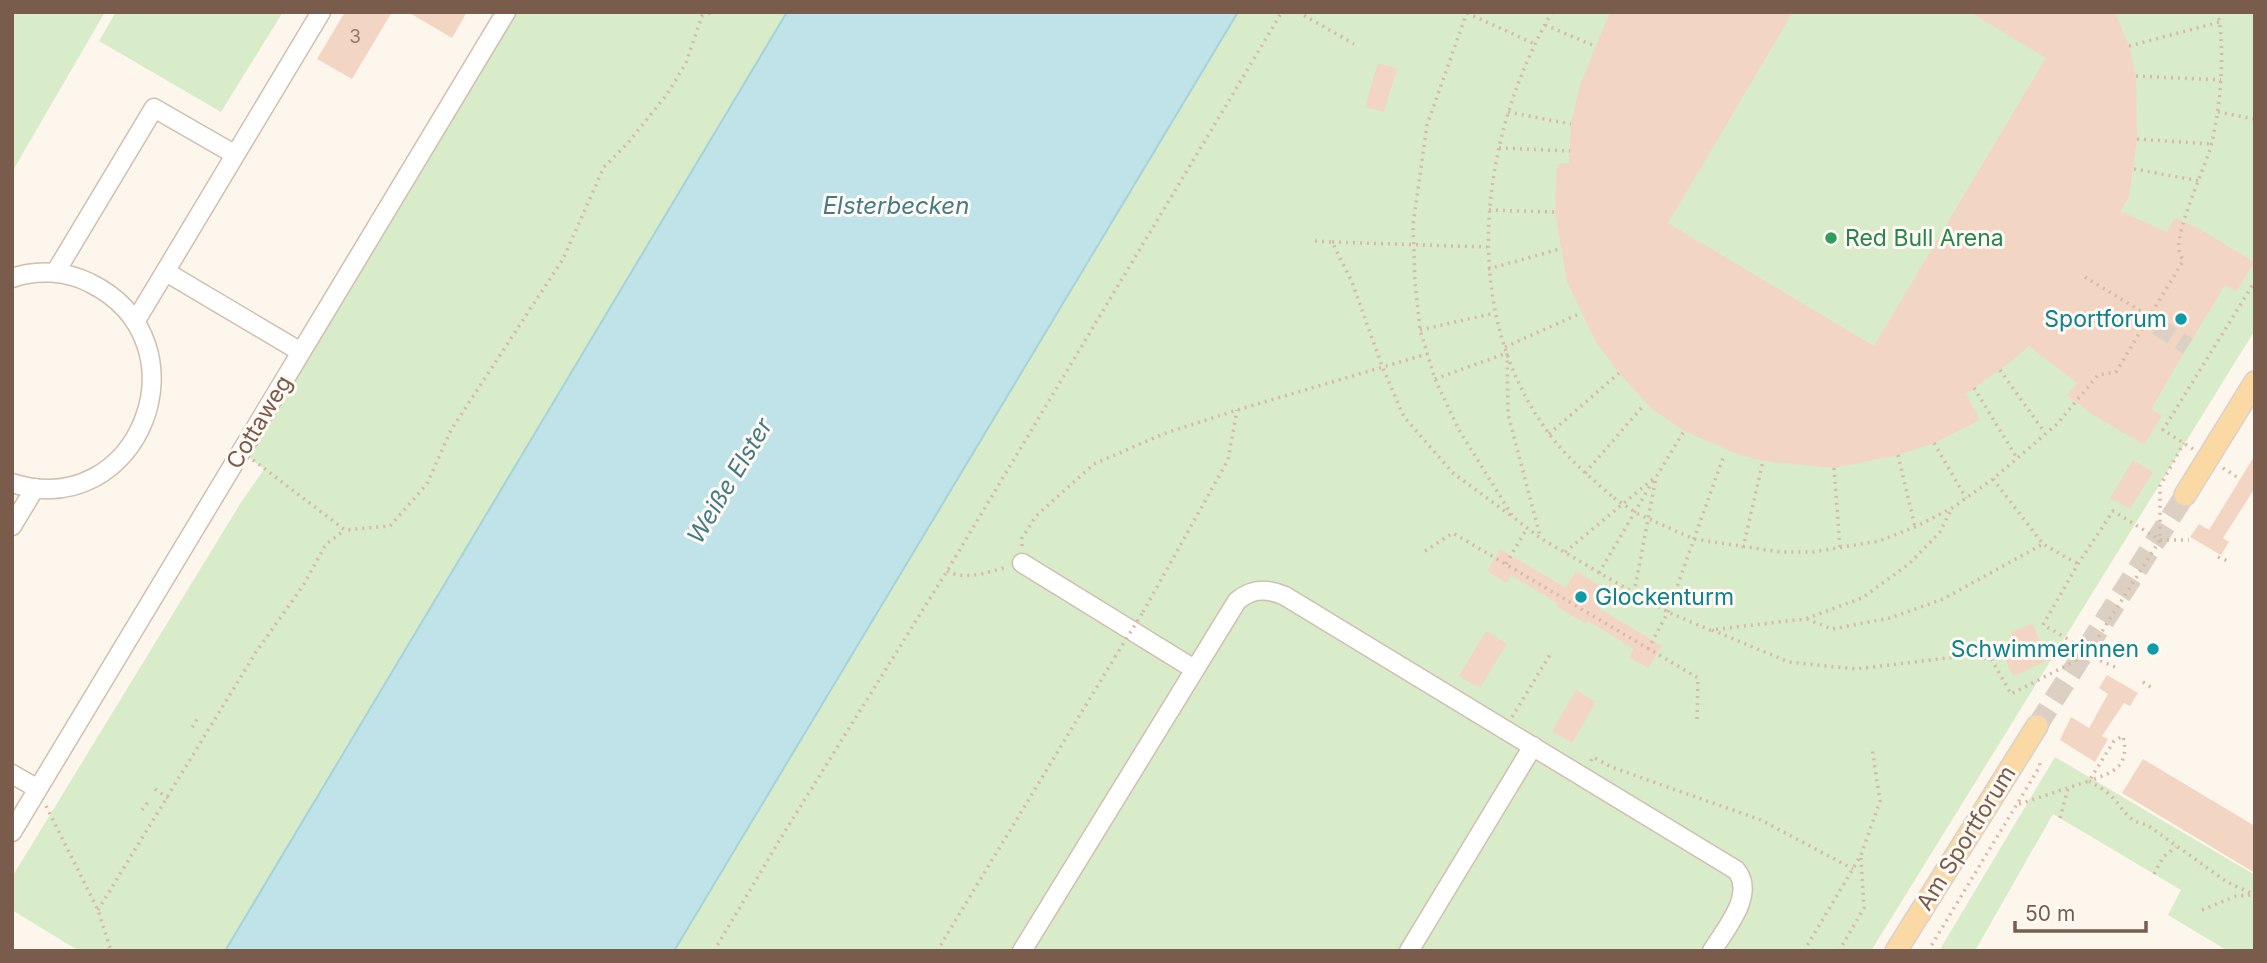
<svg xmlns="http://www.w3.org/2000/svg" width="2267" height="963" viewBox="0 0 2267 963" font-family="Inter,sans-serif">
<style>
.green{fill:#d8ecc9}
.water{fill:#bfe3e8;stroke:#a5d3da;stroke-width:2}
.building{fill:#f3d5c3}
.lines{fill:none;stroke-linecap:round;stroke-linejoin:round}
.minor-tunnel{stroke:#dcd0c4;stroke-width:18;stroke-dasharray:18 9;stroke-linecap:butt}
.major-tunnel{stroke:#dcd0c4;stroke-width:21;stroke-dasharray:21 10;stroke-linecap:butt}
.minor-casing{stroke:#d1beb0;stroke-width:21}
.major-casing{stroke:#dad1cd;stroke-width:24}
.path{stroke:#d9b8a5;stroke-width:3.5;stroke-dasharray:2 5;stroke-linecap:butt}
.minor{stroke:#fff;stroke-width:18}
.major{stroke:#fbd9a5;stroke-width:21}
.tram{stroke:#b9a8c9;stroke-width:2}
.path-bridge{stroke:#d9b8a5;stroke-width:3.5;stroke-dasharray:2 5;stroke-linecap:butt}
.leisure-dot{fill:#2e9e5b;stroke:#fffaf3;stroke-width:2.5}
.culture-dot{fill:#0f9aa8;stroke:#fffaf3;stroke-width:2.5}
.labels{text-anchor:middle;stroke-width:6;stroke-linejoin:round;paint-order:stroke}
.number-label{font-size:19px;fill:#987a6a}
.leisure-label{font-size:23px;fill:#27864d;stroke:#fffaf3;text-anchor:start}
.culture-label{font-size:23px;fill:#0d838f;stroke:#fffaf3;text-anchor:end}
.street-label{font-size:23px;fill:#7a5c4d;stroke:#fffaf3}
.water-label{font-size:24px;font-style:italic;fill:#437c86;stroke:#fffaf3}
</style>
<rect width="100%" height="100%" fill="#fdf6ec"/>
<path class="green" d="M12,12H105L12,172Z
M116,12H283L221,112L99,41Z
M508,12H787L225,951H79L12,910V877L240,504L264,469L242,452Z
M1238,12H2255V330L1871,951H674Z
M2055,757L2255,875V951H2228L2168,915L2181,890L2053,814L1975,951H1939Z"/>
<path class="water" d="M787,12H1238L674,951H225Z"/>
<path class="building" d="M345,12H392L352,79L317,59Z
M408,12H467L452,38Z
M1610,12H1793L1668,223L1874,346L2046,58L1970,12H2115L2129,46L2136,76L2137,139L2129,197L2120,211L2167,232L2174,218L2198,228L2254,262L2236,292L2225,285L2188,346L2151,409L2162,415L2144,445L2092,414L2067,395L2077,383L2029,346L2017,357L1966,394L1980,420L1934,443L1898,455L1834,468L1763,461L1735,453L1684,431L1651,408L1619,373L1596,342L1567,282L1555,212L1557,164L1569,163L1571,124L1580,85Z
M1378,63L1397,69L1384,112L1365,107Z
M2255,455V488L2223,538L2229,542L2221,555L2190,537L2199,524L2209,530Z
M2133,460L2153,472L2130,509L2110,498Z
M1500,549L1566,588L1576,571L1607,590L1597,607L1662,646L1648,668L1629,657L1634,649L1588,621L1586,624L1556,606L1557,603L1511,575L1506,583L1487,571Z
M2032,623L2049,660L2013,676L1999,645L2013,639L2011,633Z
M1486,631L1507,644L1480,688L1459,676Z
M2107,675L2138,693L2130,706L2124,703L2102,736L2108,739L2095,762L2060,740L2071,717L2089,728L2108,694L2099,688Z
M1576,690L1596,702L1572,743L1552,731Z
M2143,759L2255,826V873L2122,793Z"/>
<g class="lines">
<path class="minor-tunnel" d="M2157,326L2188,346"/>
<path class="major-tunnel" d="M2037,726L2185,495"/>
<defs>
<path id="minor" d="M166,272L301,352
M55,273L154,108L234,154
M12,278C37,269 67,271 90,283C210,342 139,524 12,483
M135,322L321,12
M12,526L35,488
M1022,563L1194,669
M12,774L38,789
M12,832L506,12
M1022,951L1237,601C1252,588 1267,588 1285,596L1736,870C1756,894 1726,928 1712,951
M1409,951L1533,746"/>
<path id="major" d="M2185,495L2255,382
M1896,951L2037,726"/>
</defs>
<use href="#minor" class="minor-casing"/>
<use href="#major" class="major-casing"/>
<path class="path" d="M1298,12L1354,44
M1467,12L1427,125L1413,225L1415,282L1420,330L1435,379L1459,430L1513,517L1540,538L1634,593L1668,612L1710,630L1805,619L1862,598L1909,564L1940,532L1952,508
M1552,12C1479,139 1457,311 1550,435C1568,459 1591,478 1614,498
M1467,13L1535,44
M1545,25L1595,46
M2129,46L2220,22
M2136,76L2221,80
M1508,112L1571,124
M2218,112L2255,119
M2137,139L2211,144
M1499,148L1570,151
M2134,169L2200,181
M1489,210L1555,212
M1315,241L1332,242L1352,282L1382,366L1404,417L1453,473L1510,515
M1332,242L1487,247
M1488,269L1560,249
M2085,277L2149,316
M1420,330L1495,313
M1505,347L1581,313
M2000,370L2045,433
M1435,379L1507,353L1508,414L1540,536
M1974,388L2017,458
M1549,434L1619,373
M1934,443L1966,498
M2193,449L2163,430L2255,281
M1898,455L1915,527
M253,460L345,530L390,526L427,484L451,430L563,259L604,167L627,144L668,93L686,63L702,16L713,12
M1834,468L1840,547
M2223,468L2240,479
M1585,473L1643,406
M1993,479L2043,544L2078,564
M1656,522L1694,539L1781,552H1813L1879,541L1915,527L1952,508L1993,479L2057,424L2098,375L2116,372L2183,261C2182,258 2180,255 2179,251C2175,230 2206,167 2212,142C2221,101 2225,54 2218,12
M1022,546V538L1036,516L1094,464L1163,434L1237,410L1427,354
M1743,548L1763,461
M1425,551L1453,533L1698,678L1697,723
M1565,552L1654,478
M2218,557L2228,561
M1506,564L1527,528
M947,571C966,581 988,572 1007,567
M1599,573L1653,481
M1634,593L1656,477L1684,431
M1143,612L1228,460L1237,410
M1807,619L1832,629L1890,618L1943,599L2043,544
M1712,630L1789,662L1856,669L1972,655L1992,660L2011,694L2087,655L2160,540V486L2184,443
M1648,649L1668,612L1724,455
M2115,667L2087,655L2068,639L2043,625L2078,564L2113,511L2160,540H2189
M2143,682L2152,688
M1512,717L1551,653
M192,727L197,719
M1591,761L1593,757L1611,767L1761,820L1853,869
M2089,781C2095,785 2102,788 2108,793C2121,804 2127,823 2146,824L2227,882L2255,895
M155,789L168,798
M2019,804L2089,781L2114,741L2123,736C2130,767 2114,772 2089,781
M46,806L98,910L111,951
M142,810L148,802
M2060,818L2068,788
M2154,874L2163,857L2176,847
M98,910L256,652L303,586L326,544L345,530
M2202,910L2236,896L2253,895
M714,951L782,836L947,571L1282,12
M937,951L1115,657
M1804,951L1861,855L1880,801L1872,748
M1839,951L1864,908L1861,858
M1928,951L2040,766L2039,760"/>
<use href="#minor" class="minor"/>
<use href="#major" class="major"/>
<path class="tram" d="M12,949L14,951"/>
<path class="path-bridge" d="M1614,498L1638,514L1656,522
M1115,657L1143,612"/>
</g>
<circle class="leisure-dot" cx="1831" cy="238" r="7"/>
<g class="culture-dot">
<circle cx="2181" cy="319" r="7"/>
<circle cx="1581" cy="597" r="7"/>
<circle cx="2153" cy="649" r="7"/>
</g>
<g class="labels">
<g class="number-label">
<text x="355" y="43">3</text>
</g>
<g class="leisure-label">
<text x="1845" y="246">Red Bull Arena</text>
</g>
<g class="culture-label">
<text x="2167" y="327">Sportforum</text>
<text x="1595" y="605" text-anchor="start">Glockenturm</text>
<text x="2139" y="657">Schwimmerinnen</text>
</g>
<g class="street-label">
<text transform="translate(259 422) rotate(-59)" y="8">Cottaweg</text>
<text transform="translate(1966 838) rotate(-58)" y="8">Am Sportforum</text>
</g>
<g class="water-label">
<text x="896" y="214">Elsterbecken</text>
<text transform="translate(730 481) rotate(-59)" y="8">Weiße Elster</text>
</g>
</g>
<rect width="2267" height="963" fill="none" stroke="#7a5c4d" stroke-width="28"/>
<path d="M2015 921v10h131v-10" fill="none" stroke="#7a5c4d" stroke-width="3.5"/>
<text x="2025" y="921" font-size="21" fill="#7a5c4d" stroke="#fffaf3" stroke-width="5" paint-order="stroke">50 m</text>
</svg>
